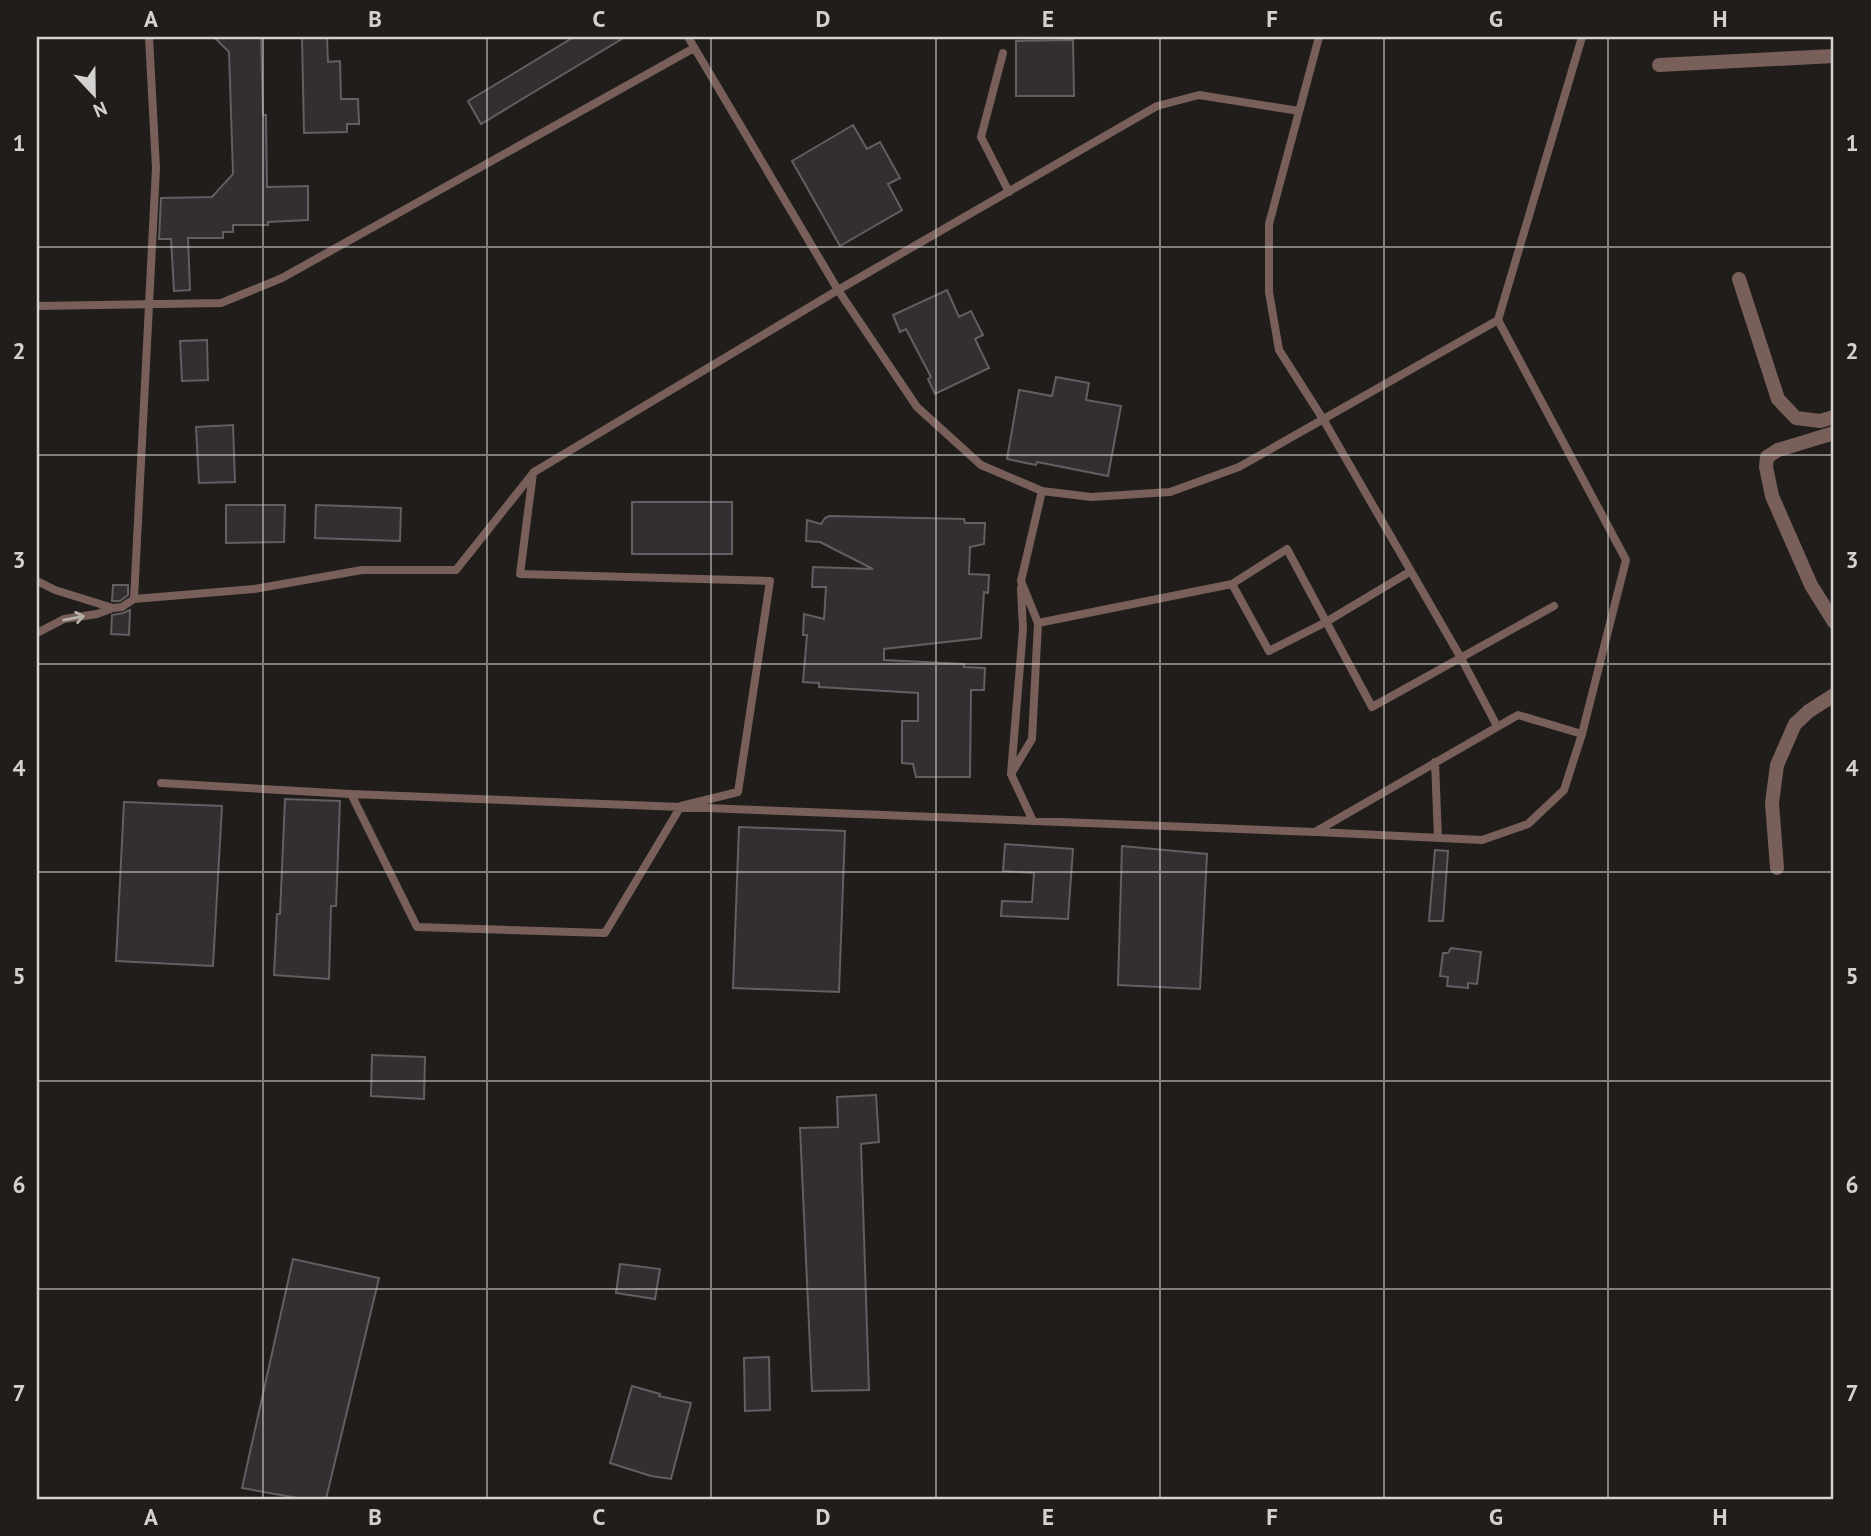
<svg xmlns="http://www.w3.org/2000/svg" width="1871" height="1536" viewBox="0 0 1871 1536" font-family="'PT Sans',sans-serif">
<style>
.building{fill:#322e31;stroke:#625e61;stroke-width:2}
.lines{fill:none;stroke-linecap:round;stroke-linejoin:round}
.service{stroke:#785f5a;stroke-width:8}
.minor{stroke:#785f5a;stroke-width:14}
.oneway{stroke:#b8b0ad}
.grid{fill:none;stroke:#d3d2d0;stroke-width:2;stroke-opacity:0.55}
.neatline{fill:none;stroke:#d3d2d0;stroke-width:2.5}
.grid-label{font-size:23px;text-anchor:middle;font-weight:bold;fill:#d3d2d0}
</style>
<rect width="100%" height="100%" fill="#201d1a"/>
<path class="building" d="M214,37H261L263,115H266L267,187L308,186V220L268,222V225H233V232H223V238H188L190,290L174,291L171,239H159L161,198L212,197L233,174L229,52Z
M302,37H327L328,62L340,61L341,99H358L359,124H347V132L304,133Z
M574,37H625L481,124L468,101Z
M1073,40L1074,96H1016V41Z
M853,125L867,149L880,142L900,178L888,184L902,210L840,246L792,161Z
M947,290L959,317L971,311L983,335L975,339L989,368L935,394L928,379L931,377L906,329L900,332L893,315Z
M207,340L208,380L182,381L180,341Z
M1056,377L1089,383L1086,400L1121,406L1108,476L1037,462L1036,465L1007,459L1019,390L1052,396Z
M233,425L235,482L199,483L196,427Z
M632,502H732V554H632Z
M226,505H285L284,542L226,543Z
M316,505L401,508L400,541L315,538Z
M829,516L964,519L965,523H985L984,544L970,547L969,574L989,575L988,593L984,592L981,638L884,649V660L964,664V667L985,668L984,690H971L970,777H916L913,764L902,763V721H918V693L819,687V683L803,682L807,635H803L804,614L824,619L826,587H812L813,567L873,569L820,542L806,541L807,520L821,524L825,518Z
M113,585H128V595L120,601H112Z
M130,610L129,635L111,634L112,615L123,613Z
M285,799L340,801L336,906H331L329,979L274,975L277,914H280Z
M124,802L222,806L213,966L116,961Z
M739,827L845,831L839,992L733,988Z
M1005,844L1073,849L1068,919L1001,916L1002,901L1032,902L1034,873L1003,871Z
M1122,846L1207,854L1200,989L1118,985Z
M1435,850L1448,851L1443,921H1429Z
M1451,948L1481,952L1477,984L1468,983V988L1447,986L1448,977L1440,976L1443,953H1448Z
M372,1055L425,1057L424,1099L371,1096Z
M876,1095L879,1142L861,1144L869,1390L812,1391L800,1128L838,1127L837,1097Z
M293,1259L379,1278L326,1499H303L242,1488Z
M620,1264L660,1269L655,1299L616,1293Z
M769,1357L770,1410L745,1411L744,1358Z
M632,1386L660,1394L659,1396L691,1403L671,1479L651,1476L610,1463Z"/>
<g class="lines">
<path class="service" d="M688,37L838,290L917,407L981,465L1042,491L1091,497L1170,492L1239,467L1498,320L1582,37
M1319,37L1269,224V292L1279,350L1323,419L1461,658L1497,726
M1003,53L981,137L1009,192
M37,306L221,303L282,278L694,48
M37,581L55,590L113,608
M1232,584L1269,651L1326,622L1411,571
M1021,588L1023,629L1011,774L1033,821
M134,599L156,168L149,37
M1038,623L1232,584L1287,549L1372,707L1554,606
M37,633L64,619L97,614L113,608L122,607L134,599L254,589L362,570H456L534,472L838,290L1157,106L1199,95L1299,111
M1435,762L1438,838
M1011,774L1032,739L1038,623L1021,581L1042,491
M161,783L351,794L1315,832L1518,715L1582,734
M351,794L417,927L605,933L681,806L738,792L770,581L520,574L533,473
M1317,832L1482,840L1528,824L1564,790L1582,734L1626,560L1498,320"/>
<path class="minor" d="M1659,65L1834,56
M1739,279L1778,399L1796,418L1820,421L1834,417
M1834,433L1778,450L1767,457L1766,467L1772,496L1811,585L1834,622
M1777,868L1772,803L1777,765L1795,724L1809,711L1834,695"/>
</g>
<defs><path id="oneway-shaft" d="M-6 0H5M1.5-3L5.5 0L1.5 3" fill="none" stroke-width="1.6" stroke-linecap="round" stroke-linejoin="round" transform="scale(1.75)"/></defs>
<use class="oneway" href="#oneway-shaft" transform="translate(74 618) rotate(-11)"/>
<path class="grid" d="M263,37V1499M487,37V1499M711,37V1499M936,37V1499M1160,37V1499M1384,37V1499M1608,37V1499M37,247H1834M37,455H1834M37,664H1834M37,872H1834M37,1081H1834M37,1289H1834"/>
<rect width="1871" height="1536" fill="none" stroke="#201d1a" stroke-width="77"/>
<g transform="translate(94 94) rotate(158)" stroke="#201d1a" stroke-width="5" paint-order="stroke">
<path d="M0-5L12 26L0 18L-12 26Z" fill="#d3d2d0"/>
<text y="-10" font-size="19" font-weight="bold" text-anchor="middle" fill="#d3d2d0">N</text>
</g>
<rect x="38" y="38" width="1794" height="1460" class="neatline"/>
<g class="grid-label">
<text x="151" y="27">A</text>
<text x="375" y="27">B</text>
<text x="599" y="27">C</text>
<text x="823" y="27">D</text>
<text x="1048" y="27">E</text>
<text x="1272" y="27">F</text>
<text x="1496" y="27">G</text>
<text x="1720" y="27">H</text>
<text x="19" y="151">1</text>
<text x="1852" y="151">1</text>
<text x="19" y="359">2</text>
<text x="1852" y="359">2</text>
<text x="19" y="568">3</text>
<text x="1852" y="568">3</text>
<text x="19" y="776">4</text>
<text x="1852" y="776">4</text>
<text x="19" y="984">5</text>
<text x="1852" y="984">5</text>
<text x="19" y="1193">6</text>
<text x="1852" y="1193">6</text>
<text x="19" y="1401">7</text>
<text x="1852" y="1401">7</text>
<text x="151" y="1525">A</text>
<text x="375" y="1525">B</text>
<text x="599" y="1525">C</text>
<text x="823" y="1525">D</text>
<text x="1048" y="1525">E</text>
<text x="1272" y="1525">F</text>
<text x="1496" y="1525">G</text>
<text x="1720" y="1525">H</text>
</g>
</svg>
